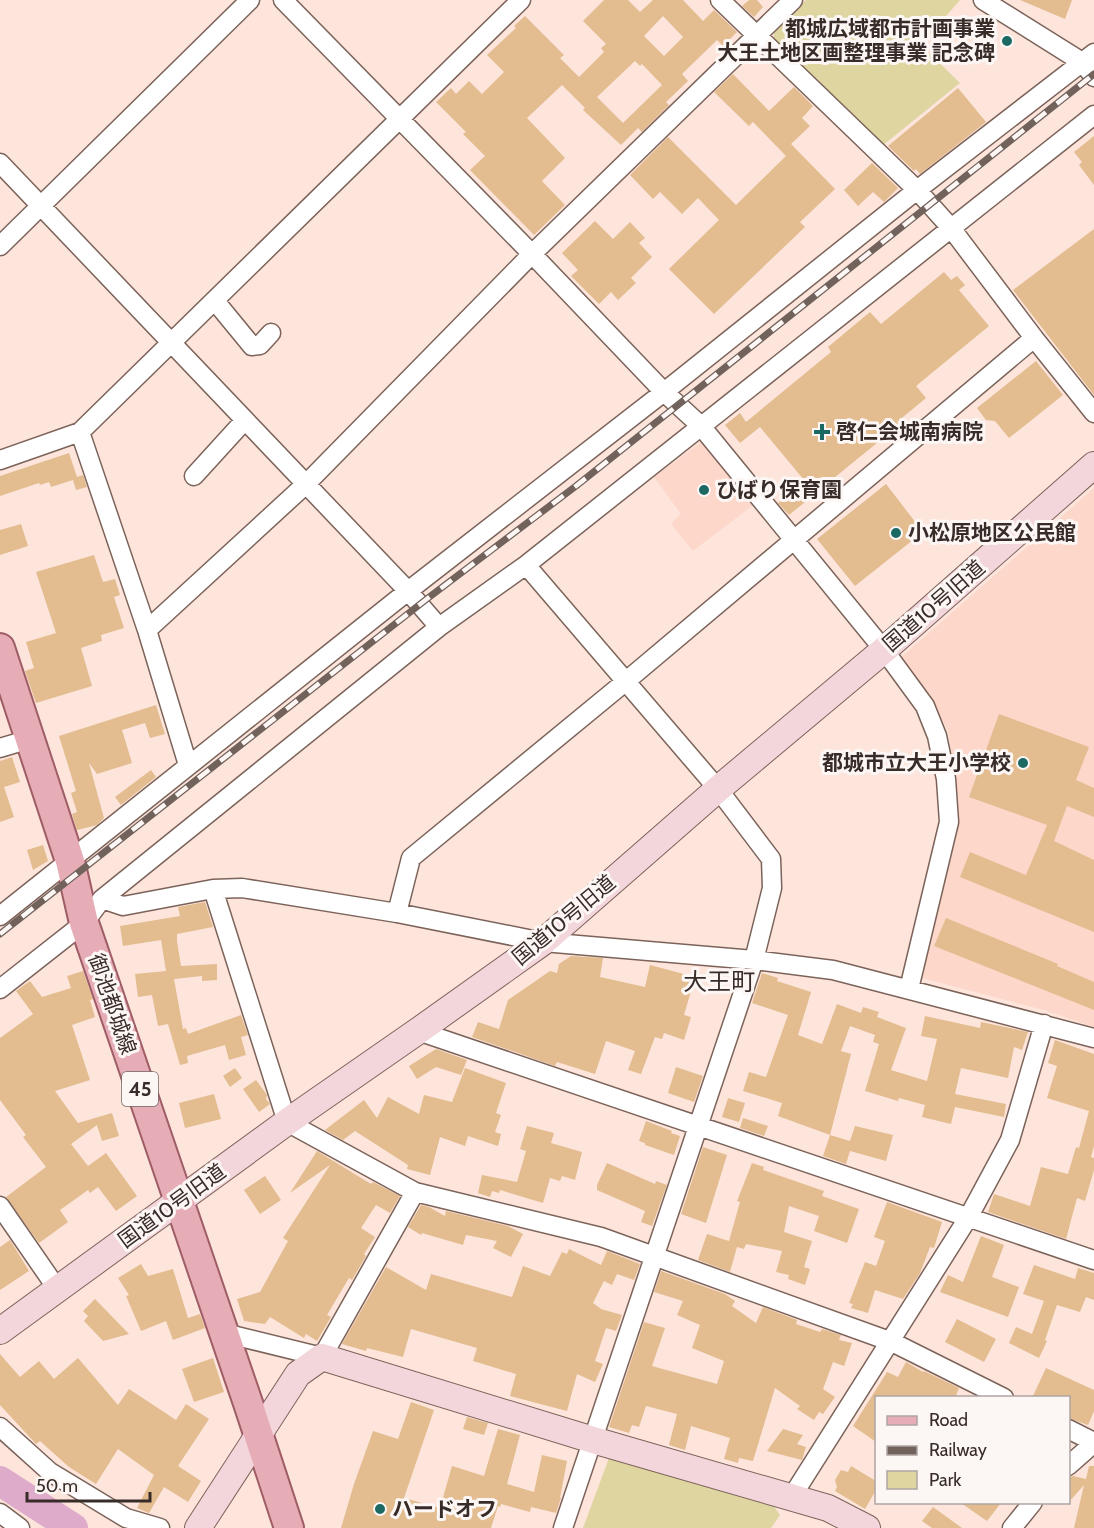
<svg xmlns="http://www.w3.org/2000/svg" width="1094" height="1528" viewBox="0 0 1094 1528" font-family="Cabin,'Noto Sans JP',sans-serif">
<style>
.built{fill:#fdd7ca}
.green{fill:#ded5a1}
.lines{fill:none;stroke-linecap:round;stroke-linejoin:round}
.river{stroke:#deabcb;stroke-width:30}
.building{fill:#e3bc8f;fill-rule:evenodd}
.street-casing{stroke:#7c635a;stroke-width:21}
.secondary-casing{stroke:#7c635a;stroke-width:28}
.primary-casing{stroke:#9f5d66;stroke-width:32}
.street{stroke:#fff;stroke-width:18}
.secondary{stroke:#f3d6db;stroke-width:26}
.primary{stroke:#e7adb7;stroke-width:28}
.rail-casing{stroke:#71625c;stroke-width:7}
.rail{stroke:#fcf6f4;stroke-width:4.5;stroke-dasharray:14;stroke-linecap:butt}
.poi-dot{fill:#1c6863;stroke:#fcf6f4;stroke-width:2}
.labels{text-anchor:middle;stroke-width:6;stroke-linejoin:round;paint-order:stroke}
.shield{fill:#fcf6f4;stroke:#736965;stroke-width:1.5}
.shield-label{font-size:20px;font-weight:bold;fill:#382c28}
.poi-label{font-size:21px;font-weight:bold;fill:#382c28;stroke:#fcf6f4;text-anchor:start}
.street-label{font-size:21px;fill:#382c28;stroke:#fcf6f4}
.quarter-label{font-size:24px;fill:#382c28;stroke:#fcf6f4}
</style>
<rect width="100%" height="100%" fill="#fde5dc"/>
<path class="built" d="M700,443L709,444L756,503L693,551L671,524L681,514L654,477Z
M1094,488V1027L1044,1010L922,978L957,818V795L948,731L931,699L899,659Z"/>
<path class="green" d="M806,0H960L921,45L960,83L882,146L774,44V31Z
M609,1458L773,1505L780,1515L771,1528H583Z"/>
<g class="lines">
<path class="river" d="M0,1481L73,1528"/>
</g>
<path class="building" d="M604,0H628L640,12L653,0H683L703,21L714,10L737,32L723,46L717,40L682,74L688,81L666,102L669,105L642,132L638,128L621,145L583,110L585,108L562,85L527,118L565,158L542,181L565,205L534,235L470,170L485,156L463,134L466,132L436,102L451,88L456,94L469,81L482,94L504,72L487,55L516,28L514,26L525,16L564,55L560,58L579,77L604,52L601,48L606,44L583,21ZM663,16L683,37L664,56L644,36ZM635,61L640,66L642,64L662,85L623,123L597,97Z
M749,0H757L763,7L754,17L742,6Z
M1020,0H1072L1065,19Z
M733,74L769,111L794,87L813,106L802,118L810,126L791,144L835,189L800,222L805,227L714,314L669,269L719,220L698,198L682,214L660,192L653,199L630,175L668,137L736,205L786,156L753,122L749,126L714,92Z
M958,88L986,122L920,174L916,169L914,171L888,146Z
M1094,136V185L1079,165L1082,162L1074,152Z
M872,163L898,188L884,202L873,192L858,206L844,190Z
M595,221L613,239L630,222L645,238L639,243L652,257L631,278L636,283L618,300L611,292L599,304L571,276L578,270L562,253Z
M1094,229V395L1013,290Z
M944,272L951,280L957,276L965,285L959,290L989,326L916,386L926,398L897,422L899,425L829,482L827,479L803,499L805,502L789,515L778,503L804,480L760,427L740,443L725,425L740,413L746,422L831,352L828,347L870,312L881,324Z
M1036,361L1063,395L1009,438L995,421L986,420L977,408Z
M69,453L77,477L83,475L87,487L76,490L73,480L51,487L49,482L40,485L39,483L0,496V476Z
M886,484L923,532L855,586L817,539Z
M21,524L28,546L0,555V530Z
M94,555L103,582L115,579L120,595L114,597L124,628L101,635L102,641L81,648L92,686L36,703L25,671L34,668L26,642L56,633L36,572Z
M156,705L165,734L150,738L145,723L122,730L132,763L97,774L89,763L104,818L97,825L77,830L72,814L77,812L71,793L76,791L59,736Z
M999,714L1089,747L1076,780L1094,788V817L1067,806L1054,841L1094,860V932L960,877L970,852L1026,875L1047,825L969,797Z
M12,757L20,782L4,787L14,817L0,822V761Z
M151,770L156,777L121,805L115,797Z
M43,845L48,861L33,870L27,850Z
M205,902L213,927L177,934V941L181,966L217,964V980L202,981V976L174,979L183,1029L186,1028L188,1034L241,1015L248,1035L241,1037L246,1055L229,1060L225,1045L187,1056L188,1063L180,1065L168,1024L158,1026L152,995L138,997L135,974L166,971L161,940L123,946L120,926L180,916L178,907Z
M946,918L1058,964L1057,966L1094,982V1010L934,946Z
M571,956L603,958L600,977L645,987L650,965L695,977L684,1015L691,1017L684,1040L664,1033L662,1039L655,1037L641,1074L628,1070L635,1051L606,1041L595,1074L557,1062L555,1066L472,1037L478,1022L499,1029L508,1000L550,971L557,973L559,964Z
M83,971L93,999L90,1000L95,1017L72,1025L90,1080L55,1091L78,1123L112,1113L119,1136L102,1141L97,1125L71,1144L88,1166L106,1153L137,1196L116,1211L98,1187L90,1193L88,1190L60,1210L68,1222L39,1243L6,1197L46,1167L23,1137L26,1135L0,1100V1038L33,1014L16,991L30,981L42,997L71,988L67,976Z
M762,973L778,978L777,981L811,992L798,1035L822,1044L837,1004L861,1013L863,1007L879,1012L877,1017L906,1028L891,1070L927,1081L937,1039L921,1036L925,1016L980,1028L981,1022L1028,1032L1022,1050L1014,1047L1008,1078L961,1068L955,1094L1006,1104L1004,1117L955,1107L951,1124L922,1117L925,1105L899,1098L898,1101L865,1091L879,1044L873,1042L875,1035L850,1026L841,1051L851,1054L830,1135L778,1116L782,1103L743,1091L749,1072L766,1077L788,1015L752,1003Z
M1055,1040L1094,1054V1146L1091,1157L1094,1158V1170L1085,1201L1077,1198L1066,1239L988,1212L994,1194L1030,1206L1041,1167L1068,1174L1076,1147L1079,1148L1089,1111L1047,1098L1057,1066L1048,1063Z
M436,1049L467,1060L461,1075L436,1067L417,1079L409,1066Z
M676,1067L703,1076L694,1102L668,1093Z
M235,1068L242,1078L230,1087L223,1076Z
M465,1068L506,1083L496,1113L501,1115L495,1132L501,1134L498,1146L468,1136L465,1146L440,1137L430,1175L407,1169L408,1165L355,1131L343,1140L325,1130L364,1100L377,1118L388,1097L419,1114L424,1095L452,1102Z
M256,1080L267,1095L266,1099L270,1104L259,1112L243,1089Z
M214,1094L221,1119L185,1128L179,1103Z
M728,1098L745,1103L739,1122L722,1117Z
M743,1118L768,1126L764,1136L740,1128Z
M646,1121L672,1131L671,1133L680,1136L674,1155L645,1145V1143L639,1141Z
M527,1126L554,1133L551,1143L582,1152L575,1180L562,1176L560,1181L550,1178L543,1203L500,1190L499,1193L492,1191L490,1197L478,1193L482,1175L517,1182L526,1151L520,1149Z
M855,1126L893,1135L886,1161L850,1151L846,1164L823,1156L830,1135L850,1141Z
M703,1147L727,1155L706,1223L681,1214Z
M317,1151L371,1184L373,1182L400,1196L390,1213L376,1205L361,1228L375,1237L364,1254L366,1256L352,1280L349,1278L327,1315L331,1317L317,1341L306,1334L304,1338L270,1317L265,1324L244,1321L237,1299L260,1292L288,1241L283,1238L330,1165L290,1193Z
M607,1163L655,1184L656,1181L667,1185L652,1226L641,1222L645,1211L597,1190V1185Z
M752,1163L764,1167L763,1170L824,1191L822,1196L859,1209L847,1243L814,1231L819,1216L789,1206L784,1232L812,1241L804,1267L810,1269L805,1285L788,1279L789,1275L776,1272L782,1251L746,1244L744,1249L737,1247L730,1272L698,1260L707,1234L729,1241L740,1202L737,1201Z
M265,1176L281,1200L260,1214L244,1190Z
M887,1202L942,1222L934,1248L930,1247L920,1273L903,1299L875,1290L868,1313L851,1308L853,1304L849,1303L865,1262L876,1266L885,1241L874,1237Z
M421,1205L429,1207L445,1216L446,1211L508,1226L523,1234L511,1257L493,1248L497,1241L466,1235L463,1245L422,1233L421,1235L408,1227Z
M981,1236L1004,1245L992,1277L1019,1287L1008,1317L940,1292L948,1275L963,1282Z
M10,1240L29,1271L0,1290V1247Z
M569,1249L601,1265L607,1251L640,1264L634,1280L617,1274L612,1285L604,1281L593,1303L601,1309L622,1315L616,1331L606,1328L595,1361L603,1364L595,1382L577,1374L567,1411L510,1396L516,1374L473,1361L477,1348L411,1329L403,1357L367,1348L366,1351L342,1344L386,1267L426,1290L431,1274L512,1297L523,1266L550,1276L562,1252L567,1254Z
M141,1264L148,1276L173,1269L188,1318L200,1314L205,1328L173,1340L166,1321L141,1331L126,1296L129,1295L118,1278Z
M1034,1265L1075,1279L1078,1268L1094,1273V1300L1086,1297L1080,1312L1057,1305L1045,1340L1047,1341L1039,1358L1009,1343L1016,1327L1032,1334L1044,1301L1023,1294Z
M661,1271L725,1294L735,1301L732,1306L756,1323L763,1307L797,1320L796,1324L820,1332L822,1329L841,1335L839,1340L852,1343L844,1366L833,1362L823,1389L835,1397L823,1414L819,1412L814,1420L797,1409L800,1406L775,1388L753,1461L739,1458L738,1463L724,1459L730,1438L691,1426L685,1450L669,1445L677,1414L646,1406L639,1427L632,1425L629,1433L609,1427L644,1322L665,1328L652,1366L717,1384L724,1361L692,1348L700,1325L677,1315L683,1301L654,1292Z
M95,1299L129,1334L103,1341L84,1321L88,1316L83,1311Z
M957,1319L996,1339L984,1362L945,1342Z
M0,1354L20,1377L39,1361L54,1379L78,1358L118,1405L129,1389L176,1420L186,1404L209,1419L178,1466L201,1481L188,1502L164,1487L149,1513L137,1508L154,1475L118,1449L96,1484L69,1467L40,1441L36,1444L0,1405Z
M213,1358L224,1392L194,1402L182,1369Z
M906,1362L923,1372L924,1371L959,1388L955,1398H876V1442L853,1426L887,1372L898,1377Z
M1046,1368L1094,1390V1411L1088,1425L1068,1418V1398H1032Z
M411,1402L434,1410L404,1498L440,1508L452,1466L484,1476L498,1429L520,1435L507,1484L534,1492L542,1455L567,1461L560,1498H561L556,1513L531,1507L530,1512L501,1504L500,1507L498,1506L491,1528H341L354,1484L373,1431L398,1439Z
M467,1417L488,1423L484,1435L463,1429Z
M783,1429L803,1435L797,1444L806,1447L802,1460L767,1451Z
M851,1466L876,1481V1490L865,1509L835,1491L837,1487L835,1480L841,1470L848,1472Z
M1089,1466H1094V1528H1074L1084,1485L1068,1503V1477L1073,1476L1086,1479Z
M961,1503H1001L987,1521Z
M933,1507L962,1528H932L922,1521Z"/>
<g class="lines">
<defs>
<path id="street" d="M283,0L532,254L664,392L701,426L884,650L925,706L937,736L946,779L949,822L909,989
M720,0L917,190L951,228L1034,338L1094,413
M983,0L1082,62L1094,77
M0,163L408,591L439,627
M0,246L250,0
M215,301L252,346L260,345L271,333
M80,432L147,630L188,765
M0,460L80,432L521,0
M194,476L245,420
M526,565L718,789L771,859L772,888L754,960L563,1528
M147,630L306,484L532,254L793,0
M0,748L30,739
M213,889L287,1122L415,1192L601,1237L892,1342L1004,1398
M102,899L123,906L213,889L242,888L397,913L543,942L754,960L833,970L1094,1038
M397,913L411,858L625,682L1034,338
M0,916L408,591L664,392L917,190L1094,53
M0,989L84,923L102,899L439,627L526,565L1094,115
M418,1031L1094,1260
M0,1206L58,1290
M224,1333L322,1357L415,1192
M0,1427L50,1472L126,1518L160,1528
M1068,1429L1094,1442
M1068,1466L1094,1443
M791,1498L968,1218L1010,1140L1044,1024
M0,1513L20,1528
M1012,1528L1033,1502"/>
<path id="secondary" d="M0,1331L287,1122L418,1031L543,942L718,789L884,650L1094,465
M198,1528L298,1374L322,1357L593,1440L828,1508L867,1528"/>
<path id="primary" d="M0,648L70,861L84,923L249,1406L289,1528"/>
</defs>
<use href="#street" class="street-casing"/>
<use href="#secondary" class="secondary-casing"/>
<use href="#primary" class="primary-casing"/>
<use href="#street" class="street"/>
<use href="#secondary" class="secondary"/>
<use href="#primary" class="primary"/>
<defs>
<path id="rail" d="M0,934L428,598L576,486L1094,74"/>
</defs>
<use href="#rail" class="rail-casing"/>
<use href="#rail" class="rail"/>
</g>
<g class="poi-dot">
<circle cx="1007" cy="41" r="6"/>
<path d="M819 423h6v6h6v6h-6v6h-6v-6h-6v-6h6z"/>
<circle cx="704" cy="490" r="6"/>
<circle cx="896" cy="533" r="6"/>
<circle cx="1023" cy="763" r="6"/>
<circle cx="380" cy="1509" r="6"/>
</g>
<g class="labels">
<rect class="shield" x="122" y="1072" width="36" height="34" rx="4.5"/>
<g class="shield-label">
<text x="140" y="1096">45</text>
</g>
<g class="poi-label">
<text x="995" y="36" text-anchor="end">都城広域都市計画事業<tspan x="995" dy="24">大王土地区画整理事業 記念碑</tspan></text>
<text x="836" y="439">啓仁会城南病院</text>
<text x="716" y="497">ひばり保育園</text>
<text x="908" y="540">小松原地区公民館</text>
<text x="1011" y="770" text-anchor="end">都城市立大王小学校</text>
<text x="392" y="1516">ハードオフ</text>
</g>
<g class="street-label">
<text transform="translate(934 606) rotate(-41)" y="7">国道10号旧道</text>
<text transform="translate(564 920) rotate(-40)" y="7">国道10号旧道</text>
<text transform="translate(112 1004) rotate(71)" y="7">御池都城線</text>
<text transform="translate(172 1206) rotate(-36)" y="7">国道10号旧道</text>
</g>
<g class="quarter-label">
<text x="719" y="990">大王町</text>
</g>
</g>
<rect x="875" y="1396" width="195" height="108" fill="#fcf6f4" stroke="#aea5a2" stroke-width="1.5"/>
<rect x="887" y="1416" width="30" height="9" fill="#e7adb7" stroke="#aea5a2" stroke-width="1.5"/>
<text x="929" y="1426" font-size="18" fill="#382c28">Road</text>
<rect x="887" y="1446" width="30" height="9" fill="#71625c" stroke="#aea5a2" stroke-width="1.5"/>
<text x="929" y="1456" font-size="18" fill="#382c28">Railway</text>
<rect x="887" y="1471" width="30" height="18" fill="#ded5a1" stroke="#aea5a2" stroke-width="1.5"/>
<text x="929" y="1486" font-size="18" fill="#382c28">Park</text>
<path d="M27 1492v9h123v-9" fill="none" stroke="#382c28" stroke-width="3"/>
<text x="36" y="1492" font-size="18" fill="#382c28" stroke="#fcf6f4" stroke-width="4.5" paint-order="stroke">50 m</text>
</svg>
